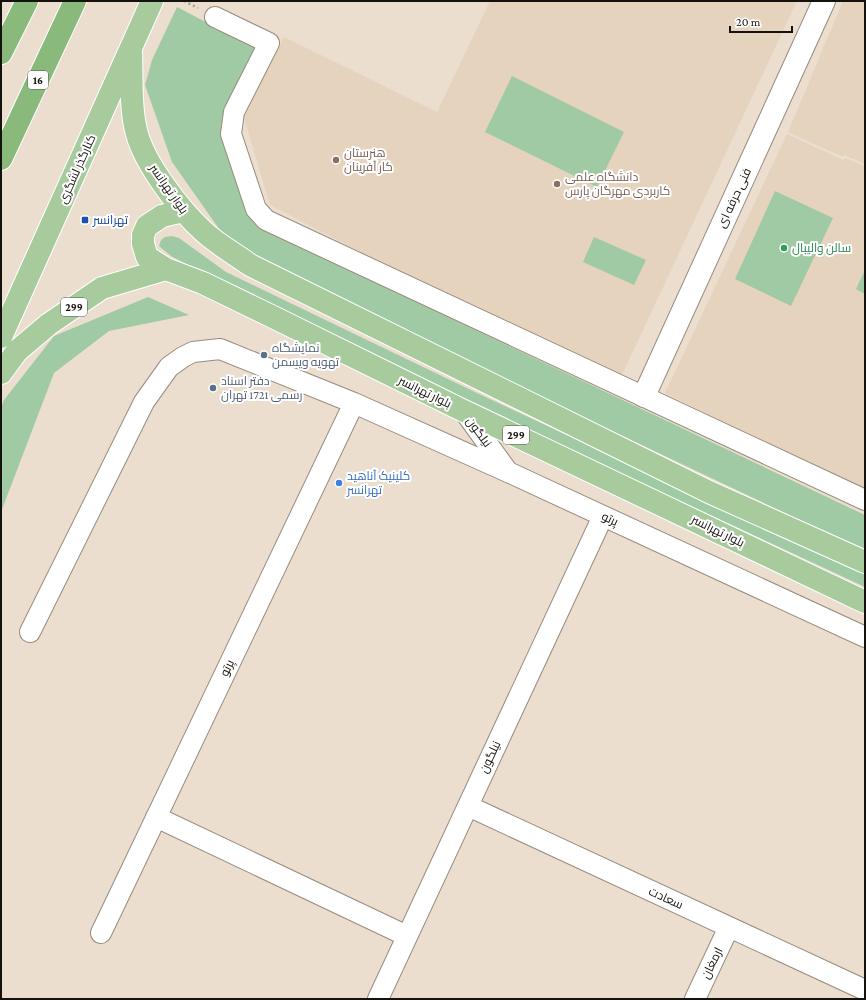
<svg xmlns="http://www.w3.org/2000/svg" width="866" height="1000" viewBox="0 0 866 1000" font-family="'Crimson Pro',Cairo,serif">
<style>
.built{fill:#e5d3be}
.green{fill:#a0caa4}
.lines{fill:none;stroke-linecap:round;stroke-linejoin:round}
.minor-casing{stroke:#988c7e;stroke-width:22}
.tertiary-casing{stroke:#988c7e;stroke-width:24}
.primary-casing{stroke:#fff;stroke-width:24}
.trunk-casing{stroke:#fff;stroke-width:24}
.path{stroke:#a89e92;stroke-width:2.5;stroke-dasharray:2 3;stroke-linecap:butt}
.minor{stroke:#fff;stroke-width:20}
.tertiary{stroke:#fff;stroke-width:22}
.primary{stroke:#a7cb9c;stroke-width:22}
.trunk{stroke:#8aba7b;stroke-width:22}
.education-dot{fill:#8d6e63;stroke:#fff;stroke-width:1.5}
.transit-dot{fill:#1a4fb4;stroke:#fff;stroke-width:1.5}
.leisure-dot{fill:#2e9e5b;stroke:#fff;stroke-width:1.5}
.service-dot{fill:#5c6f8a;stroke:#fff;stroke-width:1.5}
.shop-dot{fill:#3f7fe0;stroke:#fff;stroke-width:1.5}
.labels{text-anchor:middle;stroke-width:4;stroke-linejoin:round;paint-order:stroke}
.shield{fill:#fff;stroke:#5b5855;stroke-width:1}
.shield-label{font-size:11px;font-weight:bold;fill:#15110c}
.education-label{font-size:12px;fill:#785e54;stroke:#fff;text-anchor:start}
.street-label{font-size:12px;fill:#15110c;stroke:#fff}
.transit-label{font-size:12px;fill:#164399;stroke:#fff;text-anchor:start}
.leisure-label{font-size:12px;fill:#27864d;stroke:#fff;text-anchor:start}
.service-label{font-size:12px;fill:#4e5e75;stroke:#fff;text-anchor:start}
.shop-label{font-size:12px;fill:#366cbe;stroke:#fff;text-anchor:start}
</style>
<rect width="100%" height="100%" fill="#ebdecf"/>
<path class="built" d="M490,1H797L622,375L370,257L270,205L243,115L284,37L437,112Z
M843,1H865V164L844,155L843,157L788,132Z
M787,134L843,160L845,158L865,166V493L665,393Z"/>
<path class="green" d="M177,7L261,51L229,114L277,236L865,515V551L363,313L234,250L172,162L145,85L152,60Z
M512,76L624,132L597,187L485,132Z
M775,191L833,218L791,306L735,279Z
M172,236L179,238L226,272L477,393L865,574V587L577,453L222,283L171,256L159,246L161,240L165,237Z
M594,237L646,260L634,285L583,262Z
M865,270V294L856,289Z
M148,297L189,315L109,331L54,373L1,512V408L4,400L54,336Z"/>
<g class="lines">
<defs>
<path id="minor" d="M215,17L269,43L234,112L231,134L256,209L266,220L865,500
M464,411L508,472
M30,632L144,402L169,367L183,357L193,352L220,349L354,403L508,472L865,637
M468,806L865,990
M156,817L407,936
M101,933L354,403
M378,999L603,516
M695,999L729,927"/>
<path id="tertiary" d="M644,396L824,1"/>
<path id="primary" d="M131,51C132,76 130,110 137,134C145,164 180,210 203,231C217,244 235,254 250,265L709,492L865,562
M183,211L162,216L147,226L143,235V244L147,257L166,269L203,283L269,315L464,411L865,602
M1,337L152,1
M1,373L17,351L49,324L102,288L166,269"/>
<path id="trunk" d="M1,53L27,1
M1,159L75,1"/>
</defs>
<use href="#minor" class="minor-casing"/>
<use href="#tertiary" class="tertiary-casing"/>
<use href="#primary" class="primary-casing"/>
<use href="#trunk" class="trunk-casing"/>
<path class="path" d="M184,1L198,8"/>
<use href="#minor" class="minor"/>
<use href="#tertiary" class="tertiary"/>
<use href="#primary" class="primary"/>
<use href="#trunk" class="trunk"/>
</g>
<g class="education-dot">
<circle cx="336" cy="160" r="4"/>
<circle cx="557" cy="184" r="4"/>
</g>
<rect class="transit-dot" x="81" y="216" width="8" height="8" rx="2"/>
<circle class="leisure-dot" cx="784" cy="248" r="4"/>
<g class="service-dot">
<circle cx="264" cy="355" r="4"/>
<circle cx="213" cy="388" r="4"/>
</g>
<circle class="shop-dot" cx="339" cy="483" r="4"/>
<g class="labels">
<g class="shield">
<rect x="28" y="71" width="20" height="18" rx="3"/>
<rect x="61" y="298" width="26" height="18" rx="3"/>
<rect x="503" y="426" width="26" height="18" rx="3"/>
</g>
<g class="shield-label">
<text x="38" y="84">16</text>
<text x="74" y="311">299</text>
<text x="516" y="439">299</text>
</g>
<g class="education-label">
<text x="344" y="157">هنرستان<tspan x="344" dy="14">کار آفرینان</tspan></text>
<text x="565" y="181">دانشگاه علمی<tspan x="565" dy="14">کاربردی مهرگان پارس</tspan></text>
</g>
<g class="street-label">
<text transform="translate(77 169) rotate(-66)" y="4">کنارگذر لشگری</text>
<text transform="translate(169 189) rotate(55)" y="4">بلوار تهرانسر</text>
<text transform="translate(734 198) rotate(-65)" y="4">فنی حرفه ای</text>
<text transform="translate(425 392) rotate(26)" y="4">بلوار تهرانسر</text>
<text transform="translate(479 432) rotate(54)" y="4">نیلگون</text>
<text transform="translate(610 519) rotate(25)" y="4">پرتو</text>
<text transform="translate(718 531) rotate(26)" y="4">بلوار تهرانسر</text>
<text transform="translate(227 668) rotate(-64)" y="4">پرتو</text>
<text transform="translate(490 757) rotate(-65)" y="4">نیلگون</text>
<text transform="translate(666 898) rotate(25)" y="4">سعادت</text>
<text transform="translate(712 963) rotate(-64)" y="4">ارمغان</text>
</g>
<g class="transit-label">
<text x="93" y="224">تهرانسر</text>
</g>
<g class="leisure-label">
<text x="792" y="252">سالن والیبال</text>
</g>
<g class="service-label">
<text x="272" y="352">نمایشگاه<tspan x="272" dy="14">تهویه ویسمن</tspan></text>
<text x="221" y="385">دفتر اسناد<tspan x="221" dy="14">رسمی 1721 تهران</tspan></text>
</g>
<g class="shop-label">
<text x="347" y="480">کلینیک آناهید<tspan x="347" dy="14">تهرانسر</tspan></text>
</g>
</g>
<rect width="866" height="1000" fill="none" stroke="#15110c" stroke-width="4"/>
<path d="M730 26v6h62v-6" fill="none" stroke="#15110c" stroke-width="2"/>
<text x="736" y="26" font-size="12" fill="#15110c" stroke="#ffffff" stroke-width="3" paint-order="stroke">20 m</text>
</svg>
